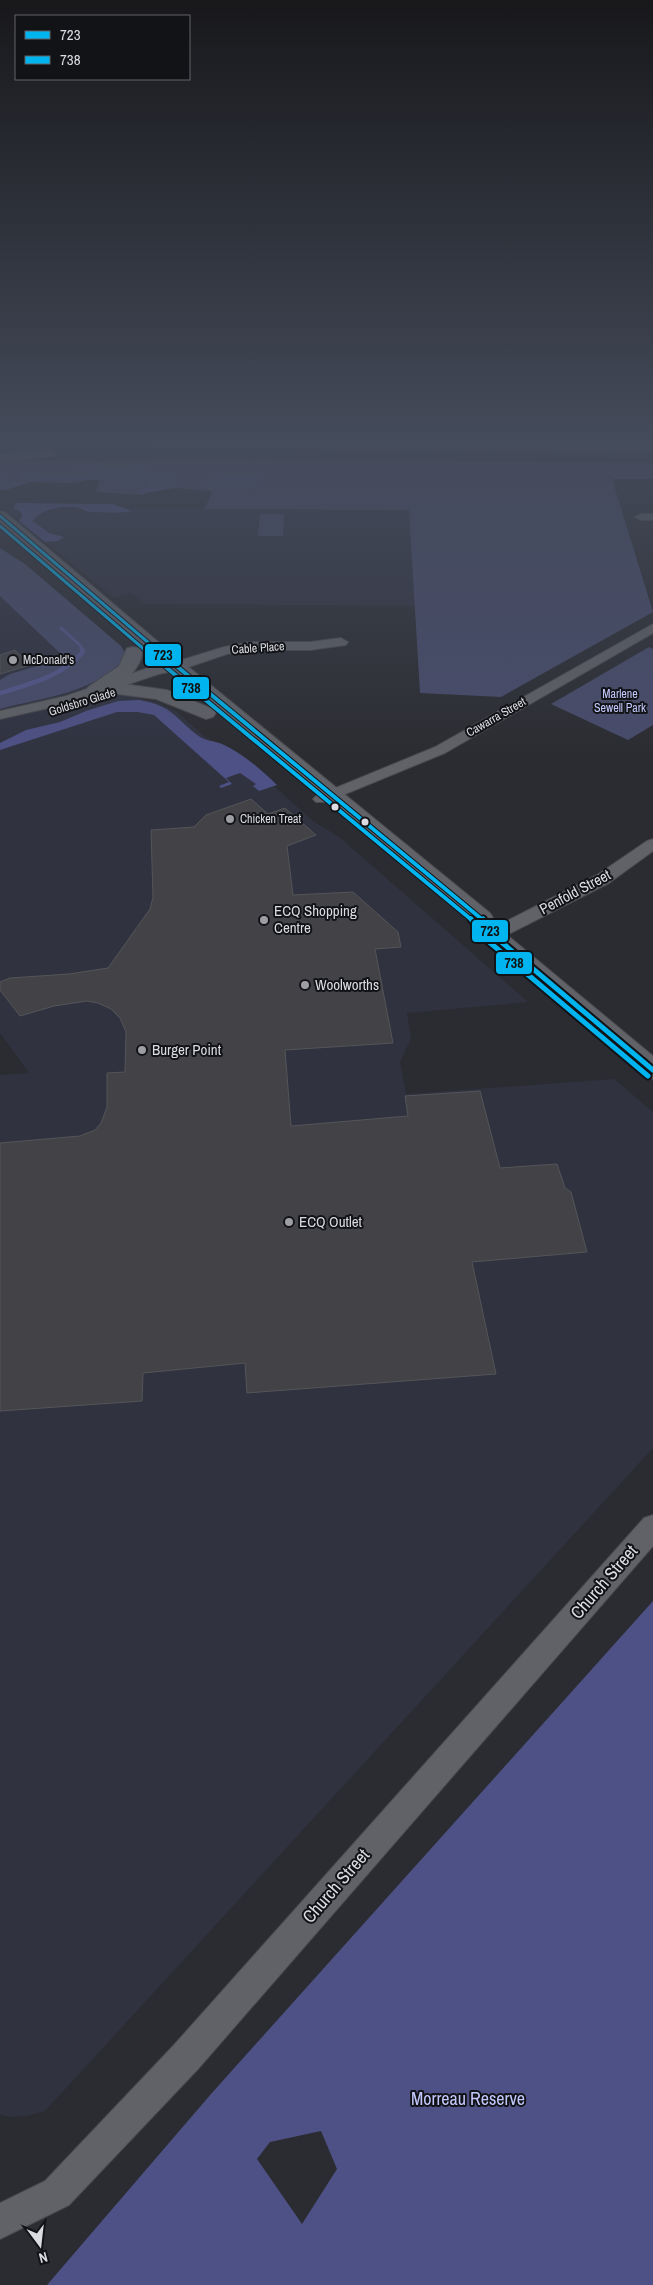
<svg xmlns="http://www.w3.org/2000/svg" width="653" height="2285" viewBox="0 0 653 2285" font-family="'Archivo Narrow',sans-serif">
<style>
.built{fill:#303240}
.green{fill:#484c6c}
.forest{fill:#4e5185;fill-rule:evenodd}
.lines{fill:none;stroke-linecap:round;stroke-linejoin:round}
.stream-far1{stroke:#54588f;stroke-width:3}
.stream{stroke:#54588f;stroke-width:4.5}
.building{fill:#434347;stroke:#545558}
.minor-casing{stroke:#48494d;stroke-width:2}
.secondary-casing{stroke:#48494d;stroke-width:2}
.trunk-casing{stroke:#48494d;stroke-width:2}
.minor{fill:#616267;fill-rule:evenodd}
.secondary{fill:#616267;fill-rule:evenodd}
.trunk{fill:#656670;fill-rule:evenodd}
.bus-1-far2-casing{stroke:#121317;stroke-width:5}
.bus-1-far1-casing{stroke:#121317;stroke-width:6}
.bus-1-casing{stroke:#121317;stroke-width:9}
.bus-2-far2-casing{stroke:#121317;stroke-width:5}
.bus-2-far1-casing{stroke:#121317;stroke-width:6}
.bus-2-casing{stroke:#121317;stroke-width:9}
.bus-1-far2{stroke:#00b5ef;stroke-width:3}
.bus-1-far1{stroke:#00b5ef;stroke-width:4}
.bus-1{stroke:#00b5ef;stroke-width:5}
.bus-2-far2{stroke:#00b5ef;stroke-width:3}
.bus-2-far1{stroke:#00b5ef;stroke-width:4}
.bus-2{stroke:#00b5ef;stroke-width:5}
.poi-dot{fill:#9d9ea4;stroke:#121317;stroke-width:2}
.bus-dot{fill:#dbdce2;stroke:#121317;stroke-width:2}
.labels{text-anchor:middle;stroke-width:4;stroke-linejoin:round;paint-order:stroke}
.far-street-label{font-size:12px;fill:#dbdce2;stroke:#121317}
.far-poi-label{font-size:12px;fill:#dbdce2;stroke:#121317;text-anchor:start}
.far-park-label{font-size:12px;fill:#c3c9fe;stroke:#121317}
.street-label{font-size:15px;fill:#dbdce2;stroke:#121317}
.poi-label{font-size:15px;fill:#dbdce2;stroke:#121317;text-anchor:start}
.near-street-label{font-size:18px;fill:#dbdce2;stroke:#121317}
.near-park-label{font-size:18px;fill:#c3c9fe;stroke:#121317}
.line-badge{stroke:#121317;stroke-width:2}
.pale-badge-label{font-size:14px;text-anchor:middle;font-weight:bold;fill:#111}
</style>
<rect width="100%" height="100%" fill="#2b2c31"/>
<path class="built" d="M533,439H653V442L534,441Z
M2,507L410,510L415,606L144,604L131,593L114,598Z
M0,558L107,672L139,698L156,702L177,712L204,736L232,752L258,772L313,821L338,836L528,1002L407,1013L411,1039L400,1062L406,1094L614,1079L653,1112V1448L45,2111L27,2116L9,2117L0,2114V1075L29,1073L0,1033Z"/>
<path class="green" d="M175,458L653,463V479H612L653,612L501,697L420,693L409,510L204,509L212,494L211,491L174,488L154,490L142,495L96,492L100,480L27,477L0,490V460L104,461Z
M260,514H284L283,536H258Z
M0,548L25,564L121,646L127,656C95,694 44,697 0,709V680L10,674L57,660L61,654L0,596Z
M649,647L653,649V725L628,740L551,704Z"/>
<path class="forest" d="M149,463L151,466L156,467L139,474H176L178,481L174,488L140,494H135L140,492V488L147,487L148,483L121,487L114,482L96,478L74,483L31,482L6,490L0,489V476L8,480L7,483C13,484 19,481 23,477L20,474L24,471L49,476H79L92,472L91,470L72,471L70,468C86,459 102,469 118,469C129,468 138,465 149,463Z
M254,474L263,476C251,493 220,491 203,485L211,479Z
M17,503L113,504L133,511C119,514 105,512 90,512C86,512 83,509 79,508C64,505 42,508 33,521L49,533L64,537L58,541L45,542L19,521L22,516L21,512L13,508Z
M139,700C174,706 174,718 200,737C206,741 215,741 222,744C244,754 260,769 277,785L259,791L253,786L256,784L240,773L226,778L232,784L221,788L219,786L229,782L154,715L138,712H117L0,750V743L26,730L60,722L86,711L118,701Z
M653,1601V2285H47L211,2094ZM321,2131L337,2169L302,2224L257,2159L270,2142Z"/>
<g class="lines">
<path class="stream-far1" d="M61,628L80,645L82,650"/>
<path class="stream" d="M0,693C30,684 61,677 83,652L82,649"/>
</g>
<path class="building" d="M15,650L30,665L0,674V655Z
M251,799L268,814L285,808L316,835L287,846L293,895L353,892L398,932L401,947L375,949L393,1043L285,1050L291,1126L408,1116L405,1096L480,1091L500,1168L557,1164L565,1188L571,1192L587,1252L472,1262L496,1374L247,1393L245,1363L143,1373L142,1401L0,1411V1143L80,1136L95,1130L101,1123L107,1107V1073L125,1072L126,1032L120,1018L111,1009L98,1003L87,1001L54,1006L20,1016L0,990V982L10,978L69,974L108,968L150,909L153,897L151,830L194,827L206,815Z"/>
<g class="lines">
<defs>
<path id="minor" d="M653,514V520H641L635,517L641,514Z
M653,624V633L445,753L326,802H316L313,799L316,796L435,747Z
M341,638L348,642L346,645L310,650H249L227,654L183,669L159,674L75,702L0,719V711L66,696L151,667L175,662L224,647L249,642H310Z
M653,839V851L609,883L499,939L493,941L487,939L484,935L487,931L597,875L647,841Z
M653,1515V1546L198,2069L69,2205L0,2239V2203L45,2181L174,2045L644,1518Z"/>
<path id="secondary" d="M49,449L56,453L54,456L0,462V454Z
M0,511L6,513L169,651L490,913L501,930L653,1056V1079L644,1077L485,940L474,923L157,659L0,524Z
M133,647L139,648L142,652C142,672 107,700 88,695L86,691L88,687L119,666L127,648Z
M124,684L167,690L213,709L216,713L213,717L206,719L156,699L117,694L115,690L117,686Z"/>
<path id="trunk" d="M0,439L653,443V451L0,445Z"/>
</defs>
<use href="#minor" class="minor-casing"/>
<use href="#secondary" class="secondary-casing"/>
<use href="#trunk" class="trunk-casing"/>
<use href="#minor" class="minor"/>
<use href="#secondary" class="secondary"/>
<use href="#trunk" class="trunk"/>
<defs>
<path id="bus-1-far2" d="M0,516L157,650"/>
<path id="bus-1-far1" d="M156,649L484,921"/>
<path id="bus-1" d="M483,919L493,935L653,1070"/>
<path id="bus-2-far2" d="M0,526L145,650"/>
<path id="bus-2-far1" d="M144,649L473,921"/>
<path id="bus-2" d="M471,919L488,941L648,1076"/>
</defs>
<use href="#bus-1-far2" class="bus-1-far2-casing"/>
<use href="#bus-1-far1" class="bus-1-far1-casing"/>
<use href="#bus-1" class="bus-1-casing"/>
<use href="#bus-2-far2" class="bus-2-far2-casing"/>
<use href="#bus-2-far1" class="bus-2-far1-casing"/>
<use href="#bus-2" class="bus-2-casing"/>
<use href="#bus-1-far2" class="bus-1-far2"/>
<use href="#bus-1-far1" class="bus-1-far1"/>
<use href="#bus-1" class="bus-1"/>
<use href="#bus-2-far2" class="bus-2-far2"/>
<use href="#bus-2-far1" class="bus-2-far1"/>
<use href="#bus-2" class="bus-2"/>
</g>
<linearGradient id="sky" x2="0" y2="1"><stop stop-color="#18181b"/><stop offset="0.58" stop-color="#444b5a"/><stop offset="1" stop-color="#444b5a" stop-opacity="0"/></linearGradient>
<rect width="653" height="759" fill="url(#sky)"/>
<g class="poi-dot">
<circle cx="13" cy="660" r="5"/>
<circle cx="230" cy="819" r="5"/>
<circle cx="264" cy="920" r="5"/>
<circle cx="305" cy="985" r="5"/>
<circle cx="142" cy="1050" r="5"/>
<circle cx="289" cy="1222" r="5"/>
</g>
<g class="bus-dot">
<circle cx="335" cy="807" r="4.5"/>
<circle cx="365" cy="822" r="4.5"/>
</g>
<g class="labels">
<g class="far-street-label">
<text transform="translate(258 648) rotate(-4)" y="4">Cable Place</text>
<text transform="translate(82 702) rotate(-17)" y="4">Goldsbro Glade</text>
<text transform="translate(496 717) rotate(-30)" y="4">Cawarra Street</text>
</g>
<g class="far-poi-label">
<text x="23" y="664">McDonald's</text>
<text x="240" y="823">Chicken Treat</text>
</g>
<g class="far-park-label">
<text x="620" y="698">Marlene<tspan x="620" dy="14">Sewell Park</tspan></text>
</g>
<g class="street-label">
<text transform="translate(575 892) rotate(-28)" y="5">Penfold Street</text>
</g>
<g class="poi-label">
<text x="274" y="916">ECQ Shopping<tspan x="274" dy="17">Centre</tspan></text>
<text x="315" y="990">Woolworths</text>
<text x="152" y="1055">Burger Point</text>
<text x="299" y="1227">ECQ Outlet</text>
</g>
<g class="near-street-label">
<text transform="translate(604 1582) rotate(-49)" y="6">Church Street</text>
<text transform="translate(336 1886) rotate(-49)" y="6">Church Street</text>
</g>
<g class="near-park-label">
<text x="468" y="2105">Morreau Reserve</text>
</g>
</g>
<g class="line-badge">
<rect x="144" y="643" width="38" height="24" rx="5" fill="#00b5ef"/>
<rect x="172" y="676" width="38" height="24" rx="5" fill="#00b5ef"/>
<rect x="471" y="919" width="38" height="24" rx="5" fill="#00b5ef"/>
<rect x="495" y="951" width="38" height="24" rx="5" fill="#00b5ef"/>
</g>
<g class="pale-badge-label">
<text x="163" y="660">723</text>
<text x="191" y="693">738</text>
<text x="490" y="936">723</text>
<text x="514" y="968">738</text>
</g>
<rect x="15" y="15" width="175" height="65" fill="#121317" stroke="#626368"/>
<rect x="25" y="31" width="25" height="8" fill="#00b5ef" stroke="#626368"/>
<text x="60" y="40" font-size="15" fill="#dbdce2">723</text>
<rect x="25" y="56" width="25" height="8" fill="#00b5ef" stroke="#626368"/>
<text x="60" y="65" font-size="15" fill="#dbdce2">738</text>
<g transform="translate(40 2245) rotate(165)" stroke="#121317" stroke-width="4" paint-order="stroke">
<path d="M0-4L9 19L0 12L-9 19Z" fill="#dbdce2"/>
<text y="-8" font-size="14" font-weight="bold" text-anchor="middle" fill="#dbdce2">N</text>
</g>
</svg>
